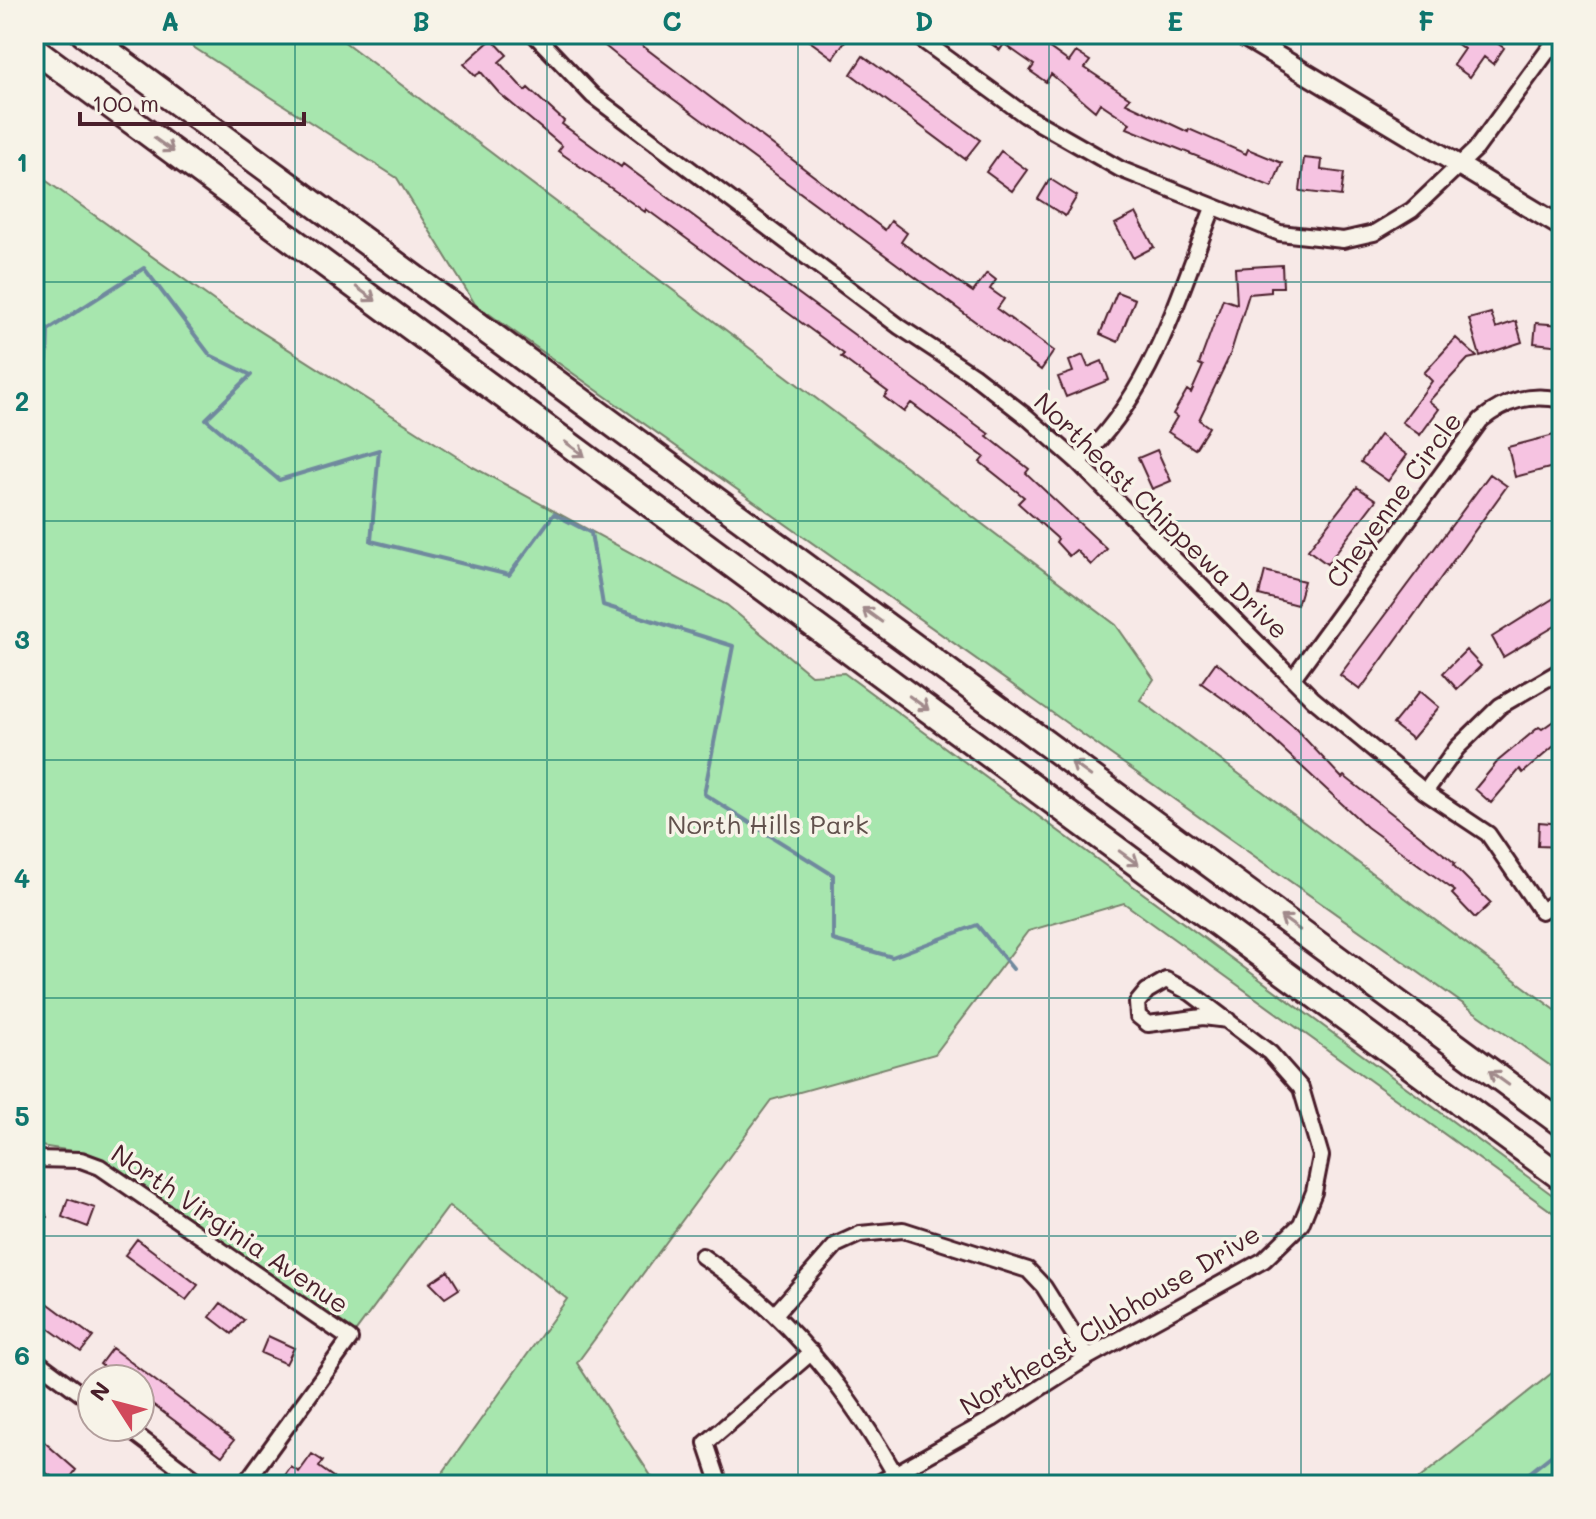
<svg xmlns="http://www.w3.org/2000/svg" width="1596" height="1519" viewBox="0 0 1596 1519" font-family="Mali,sans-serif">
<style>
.green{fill:#a7e6ae;stroke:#78826c;stroke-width:2}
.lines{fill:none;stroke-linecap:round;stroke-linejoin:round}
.stream{stroke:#70899e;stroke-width:4}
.building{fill:#f6c3e1;stroke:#4a1f2b;stroke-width:2}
.street-casing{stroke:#4a1f2b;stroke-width:20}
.secondary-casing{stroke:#4a1f2b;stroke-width:24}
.highway-casing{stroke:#4a1f2b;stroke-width:30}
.street{stroke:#f7f3e8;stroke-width:14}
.secondary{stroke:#f7f3e8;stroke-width:18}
.highway{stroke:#f7f3e8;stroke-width:24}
.oneway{stroke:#a0898a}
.grid{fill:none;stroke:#0f766e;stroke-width:2;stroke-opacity:0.55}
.labels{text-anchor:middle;stroke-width:7;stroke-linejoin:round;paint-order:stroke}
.street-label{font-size:26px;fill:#4a1f2b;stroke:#f7f3e8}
.park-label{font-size:26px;fill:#61514c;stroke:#f7f3e8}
.neatline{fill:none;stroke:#0f766e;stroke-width:3}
.grid-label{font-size:26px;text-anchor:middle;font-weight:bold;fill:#0f766e}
</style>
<rect width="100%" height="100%" fill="#f7e9e7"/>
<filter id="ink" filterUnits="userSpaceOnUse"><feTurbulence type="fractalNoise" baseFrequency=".0125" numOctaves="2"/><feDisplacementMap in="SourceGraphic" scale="16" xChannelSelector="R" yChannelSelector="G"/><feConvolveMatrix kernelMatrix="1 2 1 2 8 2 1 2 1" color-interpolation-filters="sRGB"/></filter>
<g filter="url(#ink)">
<path class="green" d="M179,34H334L1116,625L1154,679L1140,700L1562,1015V1074L475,304L397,178L190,45Z
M34,172L227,310L473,467L727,605L811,675L844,673L1562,1202V1219L1124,903L1028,931L935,1054L771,1100L577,1363L657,1485H434L567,1299L449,1206L350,1339L85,1153L34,1145Z
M1562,1365V1485H1411Z"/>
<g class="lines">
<path class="stream" d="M34,372L47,360L48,330L144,268L210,355L251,375L206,419L279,480L379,450L371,541L509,575L554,514L591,533L603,605L733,646L704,794L833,875V940L892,957L977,925L1013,969
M1514,1485L1562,1447"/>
</g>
<path class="building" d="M607,34H627L885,230L891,221L907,233L901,242L973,292L987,273L996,280L990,289L1004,299L997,309L1054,351L1041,370L642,76L600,42Z
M800,34H835L845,41L833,58Z
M977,34H1030L1069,62L1076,52L1090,61L1085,68L1130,98L1126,103L1188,132L1189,129L1246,154L1248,149L1282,163L1272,187L1127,128L1130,123L1100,103L1095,111L1051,74L1046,82L1030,71L1034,65L1004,44L1000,50Z
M1444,34H1484L1504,48L1493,64L1484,57L1470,77L1453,65L1464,49Z
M492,39L507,55L499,62L525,91L528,88L564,121L562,124L621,167L623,164L989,434L987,436L1029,469L1026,473L1107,549L1091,565L1076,550L1069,556L1056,542L1058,539L1018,503L1024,497L980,462L984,457L911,403L904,412L884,397L888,392L841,357L844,354L646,209L645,212L558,151L562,146L499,93L481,72L475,76L464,64Z
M863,56L980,140L965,159L851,74Z
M1001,151L1027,170L1012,191L986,172Z
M1304,158L1322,160L1321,170L1344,173L1341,196L1300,191Z
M1050,179L1077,196L1065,216L1038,199Z
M1136,213L1154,247L1133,258L1115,224Z
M1282,265L1283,287H1271V292L1249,294L1230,355L1199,420L1209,427L1195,449L1168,432L1177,417L1173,414L1187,390L1191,393L1203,366L1199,364L1223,299L1237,304L1235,268Z
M1117,292L1135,299L1118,342L1100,334Z
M1491,313L1496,328L1516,321L1522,342L1480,356L1469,319Z
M1536,323L1562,325V346L1534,343Z
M1456,338L1477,357L1468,359L1429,401L1439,409L1420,435L1402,422L1432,381L1424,373Z
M1083,355L1088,367L1102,361L1109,380L1066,397L1058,377L1073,372L1069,361Z
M1380,435L1407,455L1388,481L1361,462Z
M1554,435L1561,465L1515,477L1508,447Z
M1157,450L1171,481L1152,489L1138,458Z
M1490,474L1507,486L1360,690L1340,675Z
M1357,487L1376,500L1327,564L1308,550Z
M1265,571L1304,581L1297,605L1259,595Z
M1562,593V622L1503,657L1492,637Z
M1466,650L1481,666L1457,689L1443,673Z
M1216,662L1293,726L1342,778L1344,776L1455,863L1453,865L1491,903L1475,918L1452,894L1455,891L1367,827L1246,715L1201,683Z
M1420,691L1439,707L1412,739L1393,724Z
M1562,715V739L1523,773L1520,769L1491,803L1475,789L1498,761L1539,727L1542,729Z
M1539,822L1562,824V847L1538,846Z
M34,1183L47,1217L34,1221Z
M68,1199L95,1208L88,1227L62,1217Z
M137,1239L198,1285L186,1300L125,1255Z
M448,1271L459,1289L445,1298L430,1283Z
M34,1293L93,1337L81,1352L34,1318Z
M221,1303L244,1320L232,1334L210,1317Z
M268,1336L294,1348L286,1364L261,1353Z
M112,1348L234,1440L222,1456L140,1395V1379H119L100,1364Z
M42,1440L76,1470L65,1485L34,1465V1451Z
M312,1454L323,1461L319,1467L333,1477L327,1485H278L291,1467L299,1472Z"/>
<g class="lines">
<defs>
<path id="street" d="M534,34L593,96L900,327L973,375L1027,417L1078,462L1313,699L1425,792L1488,834L1541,911L1562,898
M914,34L1025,115L1120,169L1280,233L1343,240L1374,233L1412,210L1476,149L1560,34
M1078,462C1153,392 1176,301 1213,208
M1293,678L1481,420C1506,400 1530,393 1562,400
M1425,792L1457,748L1500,706L1562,670
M34,1159L81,1160L100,1167L350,1339L244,1485
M702,1256C790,1316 850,1392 901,1485
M776,1313L836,1245L860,1234L903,1230L1028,1270L1044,1287L1088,1357
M34,1359L92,1402
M126,1427L203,1485
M720,1485L706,1443L812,1352
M875,1485L992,1419L1088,1357L1264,1260L1301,1224L1314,1192L1321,1156L1301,1088L1270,1053L1191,993L1166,980L1147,991L1137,1003L1138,1016L1148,1024L1203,1017L1228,1020"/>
<path id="secondary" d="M1240,34L1562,227"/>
<path id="highway" d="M84,34L1562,1124
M34,49L1562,1178"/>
</defs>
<use href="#street" class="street-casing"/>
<use href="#secondary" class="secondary-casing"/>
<use href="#highway" class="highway-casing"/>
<use href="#street" class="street"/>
<use href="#secondary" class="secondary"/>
<use href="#highway" class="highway"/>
</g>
<defs><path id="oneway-shaft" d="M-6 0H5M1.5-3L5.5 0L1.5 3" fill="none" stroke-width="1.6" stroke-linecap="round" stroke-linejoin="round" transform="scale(2)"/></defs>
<g class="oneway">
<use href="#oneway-shaft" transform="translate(164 145) rotate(36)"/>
<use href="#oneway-shaft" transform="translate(366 294) rotate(36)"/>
<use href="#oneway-shaft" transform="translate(575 449) rotate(36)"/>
<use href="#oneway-shaft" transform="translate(872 615) rotate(-144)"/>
<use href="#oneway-shaft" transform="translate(919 703) rotate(36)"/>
<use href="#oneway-shaft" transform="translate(1081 769) rotate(-144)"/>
<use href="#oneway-shaft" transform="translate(1129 858) rotate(36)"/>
<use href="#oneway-shaft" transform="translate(1290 923) rotate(-144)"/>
<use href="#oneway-shaft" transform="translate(1499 1078) rotate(-144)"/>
</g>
</g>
<path class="grid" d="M295,34V1485M547,34V1485M798,34V1485M1049,34V1485M1301,34V1485M34,282H1562M34,521H1562M34,760H1562M34,998H1562M34,1236H1562"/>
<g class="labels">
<g class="street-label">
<text transform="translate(1394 500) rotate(-54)" y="9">Cheyenne Circle</text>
<text transform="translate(1161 516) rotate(44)" y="9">Northeast Chippewa Drive</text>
<text transform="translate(230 1229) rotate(34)" y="9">North Virginia Avenue</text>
<text transform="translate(1110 1320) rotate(-31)" y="9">Northeast Clubhouse Drive</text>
</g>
<g class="park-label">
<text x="768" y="834">North Hills Park</text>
</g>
</g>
<rect width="1596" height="1519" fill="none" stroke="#f7f3e8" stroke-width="88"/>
<g transform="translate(116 1403) rotate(306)"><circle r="38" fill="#f7f3e8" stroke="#b29e9c" stroke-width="2"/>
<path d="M0-6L14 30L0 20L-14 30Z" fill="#d1495b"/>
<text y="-12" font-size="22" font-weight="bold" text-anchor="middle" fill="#4a1f2b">N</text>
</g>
<path d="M80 112v12h224v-12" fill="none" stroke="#4a1f2b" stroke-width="4"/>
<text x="92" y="112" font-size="24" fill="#4a1f2b" stroke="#f7f3e8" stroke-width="6" paint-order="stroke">100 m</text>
<rect x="44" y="44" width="1508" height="1431" class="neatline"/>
<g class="grid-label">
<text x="170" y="31">A</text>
<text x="421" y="31">B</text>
<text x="672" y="31">C</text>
<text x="924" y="31">D</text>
<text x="1175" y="31">E</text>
<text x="1426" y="31">F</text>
<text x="22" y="172">1</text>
<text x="22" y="411">2</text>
<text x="22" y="649">3</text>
<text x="22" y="888">4</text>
<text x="22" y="1126">5</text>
<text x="22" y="1365">6</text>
</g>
</svg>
